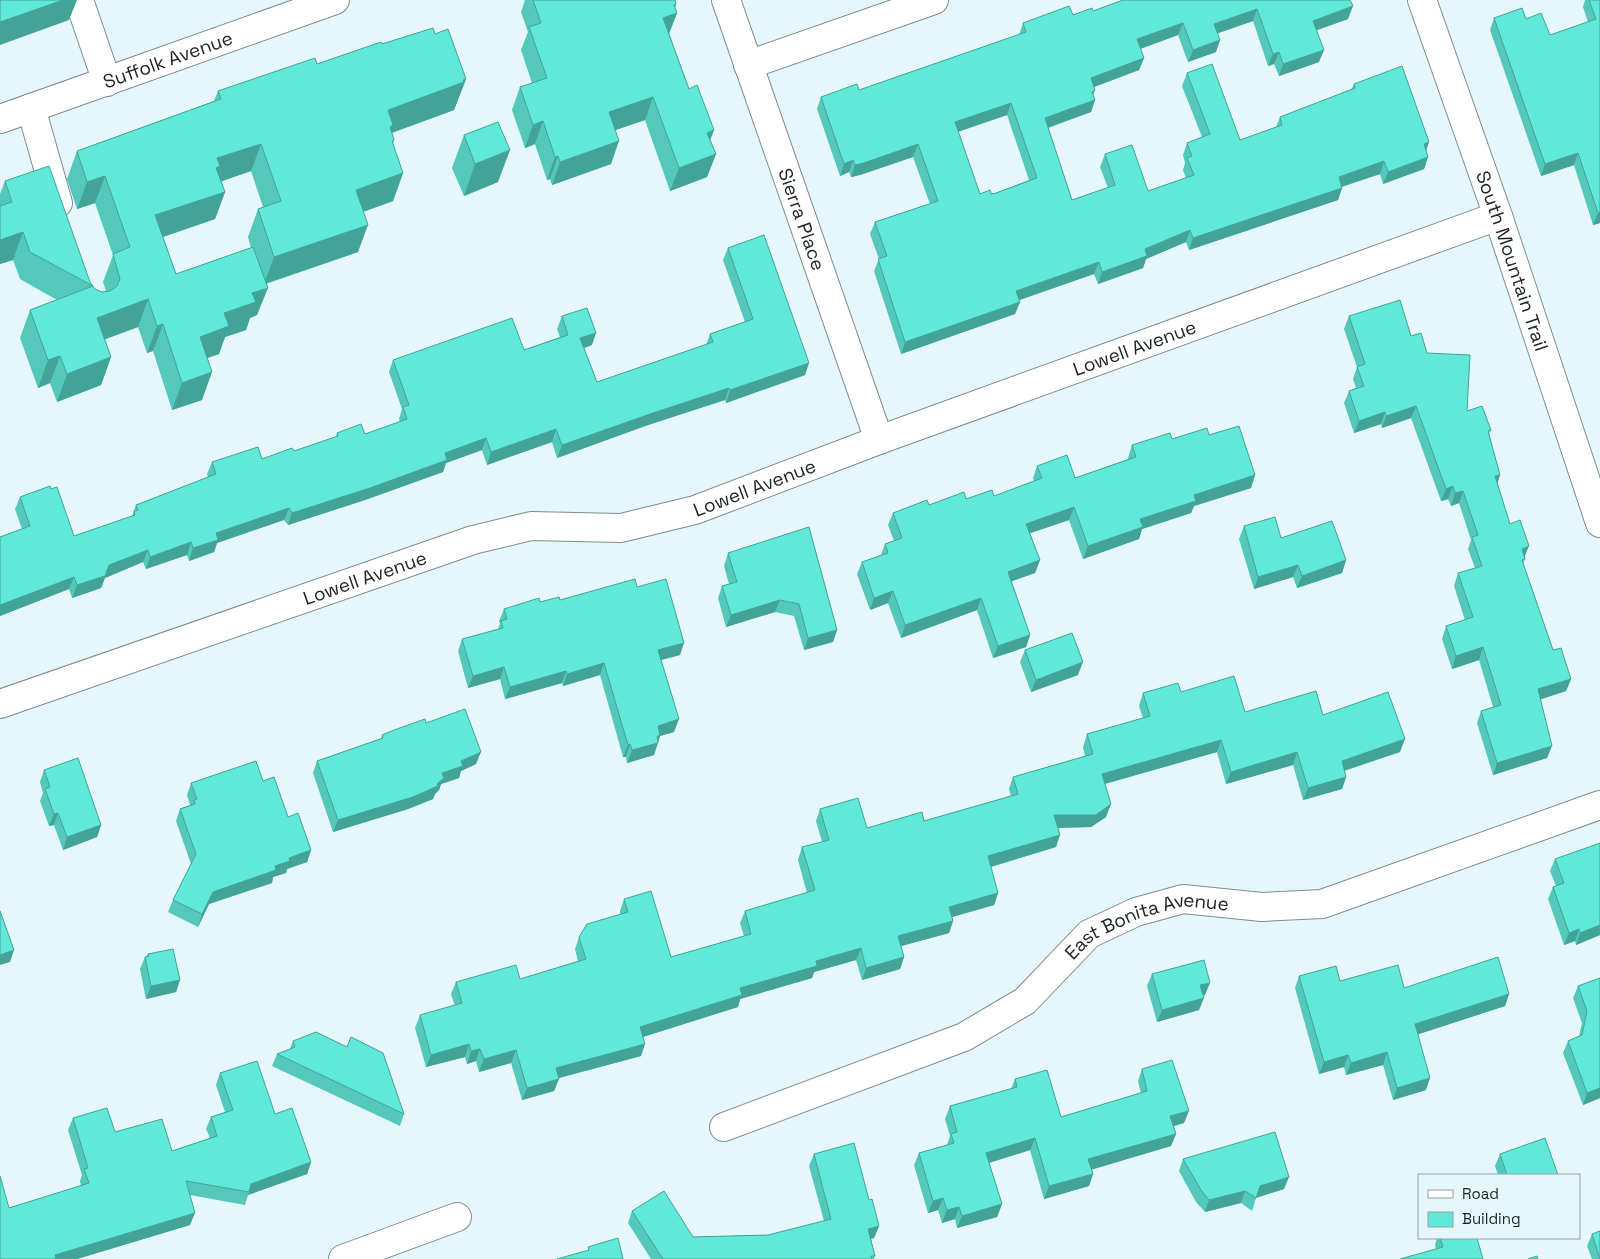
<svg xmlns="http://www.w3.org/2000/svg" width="1600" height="1259" viewBox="0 0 1600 1259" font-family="'Space Grotesk',sans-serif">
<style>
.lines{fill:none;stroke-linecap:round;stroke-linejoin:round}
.minor-casing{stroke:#7d8d90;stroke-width:30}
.minor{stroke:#fff;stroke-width:28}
.wall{fill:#53c8bb;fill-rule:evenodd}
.shaded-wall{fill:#43a398}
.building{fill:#60e9d9;stroke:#43a398;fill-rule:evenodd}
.labels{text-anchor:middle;stroke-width:4;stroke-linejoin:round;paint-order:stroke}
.street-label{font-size:19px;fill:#1d2324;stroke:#e5f7fa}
</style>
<rect width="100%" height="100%" fill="#e5f7fa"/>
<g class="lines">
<defs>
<g id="minor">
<path d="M79,0L107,82"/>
<path id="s1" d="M726,0L879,440"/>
<path id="s2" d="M1422,0L1498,216L1600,523"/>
<path d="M748,65L934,0"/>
<path d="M31,108L58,203"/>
<path id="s3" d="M0,119L335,0"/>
<path id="s4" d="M0,704L473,540L531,526L621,528L695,510L879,440L1498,216"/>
<path id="s5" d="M724,1127L964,1037L1025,1001L1089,934L1136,912L1183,899L1262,907L1322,904L1600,805"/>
<path d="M343,1259L457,1217"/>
</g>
</defs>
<use href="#minor" class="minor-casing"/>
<use href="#minor" class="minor"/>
</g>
<path class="wall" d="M525,0H675L676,4L675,8L677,13L669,34L689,89L714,130L710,140L716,154L707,177L670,191L645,120L615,130L611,164L552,185L550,179L547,180L535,144L525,148L512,110L520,87L532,83L521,50L528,32L521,12Z
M1350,0L1348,19L1317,30L1319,62L1279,76L1274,64L1268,66L1253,21L1218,33L1216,52L1188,62L1178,35L1140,49L1144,58L1139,70L1094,87L1093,95L1095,100L1091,112L1048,128L1072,200L1108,188L1100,167L1105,154L1148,191L1186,178L1183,170L1185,163L1183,155L1187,143L1202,137L1182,86L1187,73L1240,140L1276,127L1280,117L1351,90L1354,84L1429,142L1426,150L1428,157L1424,169L1383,184L1380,174L1342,187L1338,200L1189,250L1186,242L1146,259L1143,268L1098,284L1094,274L1019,300L1020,302L1015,314L901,354L874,271L879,259L870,234L875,222L930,204L913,157L860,175L851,177L849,172L840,176L817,109L821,97L859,90L1019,35L1023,23L1073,15L1093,11ZM1007,115L1029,180L996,193L980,194L958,132Z
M1585,0H1600V223L1593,225L1574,165L1541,176L1490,30L1494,18L1526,19L1550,35L1588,22L1583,7Z
M435,34L466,79L454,110L392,133L394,140L393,144L403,173L393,201L363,212L358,252L266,284L257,315L250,318L246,330L225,337L219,354L207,358L202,400L172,410L153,351L147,353L138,327L105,339L111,357L101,385L57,402L50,383L38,388L20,338L30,310L57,300L20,279L13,260L0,264V194L5,181L95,289L102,292L106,291L103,282L113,255L95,203L77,209L67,179L77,151L214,101L218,91L317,64L382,44ZM251,171L263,207L258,209L248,237L251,248L176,274L163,237L215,219L225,192L221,181Z
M464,135L498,182L464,196L452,168Z
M728,248L805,375L726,403L725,400L648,425L557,458L552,442L487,465L482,450L446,463L443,472L365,500L288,525L284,520L217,543L214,552L189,561L187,555L146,569L143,562L105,578L101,588L72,598L69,589L0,616V537L22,529L15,509L20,497L74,536L132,516L136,505L208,477L207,474L212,462L262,459L294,451L336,437L337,433L365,434L400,422L399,419L402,409L389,372L393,360L524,350L560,337L557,329L562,316L592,345L584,348L597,382L706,345L710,334L745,322L723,260Z
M1349,316L1411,336L1427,353L1467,411L1491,430L1489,434L1500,475L1497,484L1510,524L1525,559L1523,564L1553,650L1571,679L1566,691L1540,699L1547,758L1493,775L1477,723L1481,711L1493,707L1479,660L1452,669L1442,639L1446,626L1465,620L1454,586L1458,573L1475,568L1468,549L1471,540L1459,503L1451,506L1448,499L1441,501L1411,418L1382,428L1381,424L1354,433L1344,403L1349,391L1356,388L1353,379L1357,367L1344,329Z
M1209,435L1255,475L1251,488L1194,506L1191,513L1142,529L1139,539L1083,559L1069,520L1030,533L1040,560L1035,573L1011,581L1030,635L1026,647L993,658L977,610L901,638L888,603L870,610L857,574L862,562L881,555L885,544L894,541L888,525L893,513L929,505L966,499L994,496L1034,481L1033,478L1037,466L1075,478L1128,459V458L1132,445L1172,439Z
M1244,526L1346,560L1342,573L1297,588L1293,577L1254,589L1239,539Z
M728,553L837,630L833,642L804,650L794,616L775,612L726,627L718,598L722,586L729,584L724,566Z
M637,587L680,655L661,660L674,732L660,736L654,755L627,763L626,757H623L600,675L563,686L562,683L505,699L500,679L468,688L458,651L462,639L498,629L500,623L499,621L504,609L540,602L560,600Z
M1025,650L1078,675L1031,692L1020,662Z
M1181,692L1245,712L1323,715L1400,752L1344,771L1346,777L1342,789L1303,800L1293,765L1226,784L1217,752L1105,784L1106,817L1091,827L1058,828L1056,847L991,867L998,893L994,905L952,917L953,921L949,933L901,946L904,957L900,969L862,980L856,960L814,972L812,978L740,999L738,1007L643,1037L641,1056L559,1078L554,1091L522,1100L511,1063L479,1072L476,1061L467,1064L465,1057L426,1067L415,1028L420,1015L455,1006L451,994L456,982L520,979L578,961L575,949L579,937L620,914V911L624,899L671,957L744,936L740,923L745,911L807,893L798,860L802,847L822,842L816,821L820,809L867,828L924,821L1011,796L1009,789L1013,777L1085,756L1083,747L1087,734L1143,718L1139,706L1143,693Z
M426,723L476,764L461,771L459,778L441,784L439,790L435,794L433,799L408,809L333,832L313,773L317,761L381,739L382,735Z
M44,770L101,825L97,837L63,850L54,825L49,826L40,801L43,793L40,782Z
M263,781L311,850L307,862L287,869L286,873L273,877L272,883L209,904L198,927L168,912L173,900L191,864L176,821L180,809L190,805L187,795L191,783Z
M1555,859L1600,935L1576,945L1575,941L1564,945L1548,899L1553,887L1556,886L1550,871Z
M148,954L180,980L176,992L146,999L140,969L145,957L147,956Z
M1152,974L1205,995H1203L1199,1010L1157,1022L1147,986Z
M1299,976L1340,981L1404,988L1509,994L1505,1006L1418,1034L1426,1090L1393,1100L1383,1065L1346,1075L1344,1067L1319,1074L1295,988Z
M1600,978V1098L1583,1105L1563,1053L1568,1041L1579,1036L1582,1023L1573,998L1578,986Z
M293,1041L404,1114L400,1126L272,1066L277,1054L290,1049Z
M1142,1069L1184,1123L1173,1126L1176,1134L1171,1146L1092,1169L1093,1174L1089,1186L1044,1199L1030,1150L989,1163L1002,1204L997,1217L957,1228L955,1219L942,1223L938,1210L928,1213L914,1165L919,1153L947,1145L950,1136L945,1119L950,1106L1011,1089L1015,1079L1061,1117L1141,1093L1138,1081Z
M220,1073L275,1114L311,1162L307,1174L248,1195L245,1205L190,1195V1225L77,1259H0L9,1208L81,1186L80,1181L82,1175L68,1130L73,1118L172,1151L210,1138L206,1129L211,1117L225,1112L216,1085Z
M814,1154L869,1200L879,1226L874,1238L871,1239L875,1256L874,1259H651L628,1223L632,1211L693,1237L768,1235L824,1221L809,1166Z
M1500,1154L1558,1175H1498L1495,1166Z
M1183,1159L1284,1189L1256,1198L1252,1211L1241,1203L1205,1212L1196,1202L1179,1171Z
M1592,1234L1600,1259H1592L1587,1246Z
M1437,1238H1477L1436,1249L1435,1245Z"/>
<path class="shaded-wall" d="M63,0H77L69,20L0,45V22Z
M676,4L673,14L677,13L668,36L663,18L674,5Z
M1353,6L1348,19L1309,33L1313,21Z
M1257,9L1253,21L1210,36L1214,24Z
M1183,23L1178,35L1132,52L1137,39Z
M1220,40L1216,52L1188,62L1193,50Z
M1324,50L1319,62L1279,76L1283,64Z
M1279,52L1274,64L1268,66L1273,54Z
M1144,58L1139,70L1086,90L1091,78Z
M466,79L454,110L391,133L388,110Z
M1095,90L1091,101L1095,100L1091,112L1041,130L1045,118Z
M653,97L645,120L601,135L609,112Z
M1011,103L1007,115L951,134L955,122Z
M543,121L535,144L525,148L533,125Z
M714,130L705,153L707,133Z
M619,141L611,164L552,185L560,162Z
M1429,142L1425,154L1424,144Z
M261,144L251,171L214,184L217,158Z
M918,144L913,157L860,175L851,177L855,165Z
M510,150L498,182L464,196L475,164Z
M1578,153L1574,165L1541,176L1545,164Z
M716,154L707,177L670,191L679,168Z
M558,156L550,179L547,180L555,157Z
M1428,157L1424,169L1383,184L1388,172Z
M853,160L849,172L840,176L844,164Z
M1384,161L1380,174L1334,189L1339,177Z
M403,173L393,201L346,218L356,190Z
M105,176L95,203L77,209L87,182Z
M1342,188L1338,200L1189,250L1193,238Z
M225,192L215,219L145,243L155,215Z
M1600,212V223L1593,225L1598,213Z
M368,225L358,252L264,284L274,257Z
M1190,230L1186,242L1146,259L1143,268L1098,284L1102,272L1145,249Z
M23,232L13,260L0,264V240Z
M1099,262L1094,274L1011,303L1016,291Z
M268,288L257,315L250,318L246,330L225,337L219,354L190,364L200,337L224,313L252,293Z
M148,299L138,327L87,346L97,318Z
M1020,302L1015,314L901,354L905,342Z
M163,324L153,351L147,353L157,326Z
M596,333L592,345L576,351L580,338Z
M60,356L50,383L38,388L48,360Z
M111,357L101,385L57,402L67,374Z
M809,363L805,375L726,403L730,390Z
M212,372L202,400L172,410L182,383Z
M729,388L725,400L648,425L557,458L562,445L653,413Z
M1416,406L1411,418L1382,428L1386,416Z
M1385,412L1381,424L1354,433L1359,421Z
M556,429L552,442L487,465L491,452Z
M486,438L482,450L446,463L443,472L365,500L288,525L292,513L445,453Z
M1255,475L1251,488L1194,506L1191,513L1142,529L1139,539L1083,559L1088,546L1140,519L1194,495Z
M1500,475L1496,487L1495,476Z
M1453,486L1448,499L1441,501L1446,489Z
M1463,491L1459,503L1451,506L1455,493Z
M1074,507L1069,520L1022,536L1026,524Z
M289,508L284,520L217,543L214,552L189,561L193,548L216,533Z
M191,542L187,555L146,569L150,557Z
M1529,546L1524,558L1522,549Z
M148,550L143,562L105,578L101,588L72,598L77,585L109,565Z
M1040,560L1035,573L1004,584L1008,572Z
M1346,560L1342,573L1297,588L1302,576Z
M1298,565L1293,577L1254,589L1258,577Z
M74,577L69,589L0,616V605Z
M893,591L888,603L870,610L874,598Z
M981,598L977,610L901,638L905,625Z
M780,600L775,612L726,627L731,615Z
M837,630L833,642L804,650L808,638Z
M1030,635L1026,647L993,658L998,646Z
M684,643L680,655L653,662L658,650Z
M1483,647L1479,660L1452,669L1456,656Z
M1083,662L1078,675L1031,692L1036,680Z
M604,663L600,675L563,686L567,674Z
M504,667L500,679L468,688L473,676Z
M566,671L562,683L505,699L510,687Z
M1571,679L1566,691L1533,702L1538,689Z
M679,719L674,732L660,736L654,755L627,763L632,750L658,726Z
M1405,739L1400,752L1337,773L1342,761Z
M1221,740L1217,752L1097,786L1102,774Z
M630,744L626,757H623L628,745Z
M1552,746L1547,758L1493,775L1497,763Z
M481,752L476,764L461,771L459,778L441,784L439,790L435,794L433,799L408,809L333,832L338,820L442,773L461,761Z
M1297,752L1293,765L1226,784L1231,772Z
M1346,777L1342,789L1303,800L1308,788Z
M1111,804L1106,817L1091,827L1050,828L1054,815Z
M58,813L54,825L49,826L54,814Z
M101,825L97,837L63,850L67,837Z
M1060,835L1056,847L983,869L988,856Z
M311,850L307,862L287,869L286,873L273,877L272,883L209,904L198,927L202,914L213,892L275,866L289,858Z
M998,893L994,905L945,919L949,907Z
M953,921L949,933L894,948L898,936Z
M1600,925V935L1576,945L1580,933Z
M1579,929L1575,941L1564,945L1569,933Z
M861,948L856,960L814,972L812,978L740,999L738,1007L636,1039L640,1027L740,988L816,961Z
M14,950L10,962L0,965V955Z
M904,957L900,969L862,980L866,968Z
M180,980L176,992L146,999L151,986Z
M1210,983L1205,995L1196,997L1200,985Z
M1509,994L1505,1006L1410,1037L1415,1024Z
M1204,998L1199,1010L1157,1022L1162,1010Z
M469,1044L465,1057L426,1067L431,1055Z
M645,1044L641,1056L551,1080L556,1068Z
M480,1049L476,1061L467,1064L471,1051Z
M516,1050L511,1063L479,1072L484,1059Z
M1387,1052L1383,1065L1346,1075L1351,1063Z
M1348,1055L1344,1067L1319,1074L1324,1062Z
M1430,1078L1426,1090L1393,1100L1397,1088Z
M559,1079L554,1091L522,1100L527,1088Z
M1600,1088V1098L1583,1105L1587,1093Z
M1189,1111L1184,1123L1165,1129L1170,1116Z
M1176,1134L1171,1146L1084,1172L1088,1159Z
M1035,1138L1030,1150L982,1165L986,1153Z
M311,1162L307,1174L248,1195L251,1184Z
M1093,1174L1089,1186L1044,1199L1049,1186Z
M1289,1177L1284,1189L1255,1198L1260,1186Z
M1245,1191L1241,1203L1205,1212L1209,1200Z
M943,1198L938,1210L928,1213L933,1201Z
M1002,1204L997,1217L957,1228L962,1216Z
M959,1207L955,1219L942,1223L947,1210Z
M195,1213L190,1225L77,1259H53L55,1255Z
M879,1226L874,1238L863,1241L868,1229Z"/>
<path class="building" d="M0,0H63L0,22Z
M533,0H675L676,4L674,5L677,13L663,18L689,89L697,85L714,130L707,133L716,154L679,168L653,97L609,112L619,141L560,162L558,156L555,157L543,121L533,125L520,87L547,78L529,27L541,23Z
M1123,0H1350L1353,6L1313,21L1324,50L1283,64L1279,52L1273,54L1257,9L1214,24L1220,40L1193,50L1183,23L1137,39L1144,58L1091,78L1095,90L1092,92L1095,100L1045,118L1072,200L1115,185L1105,154L1132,145L1148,191L1194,175L1187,158L1192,156L1187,143L1210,134L1187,73L1212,64L1240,140L1282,125L1280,117L1355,88L1354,84L1402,66L1429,142L1424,144L1428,157L1388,172L1384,161L1339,177L1342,188L1193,238L1190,230L1145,249L1147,256L1102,272L1099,262L1016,291L1020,302L905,342L878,259L887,256L875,222L938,201L918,144L864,163L855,165L853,160L844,164L821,97L857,84L859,90L1026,32L1023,23L1069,6L1073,15L1092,8L1093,11ZM1011,103L1037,178L996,193L991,194L990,190L980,194L955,122Z
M1589,0H1600V212L1598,213L1578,153L1545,164L1494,18L1522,8L1526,19L1541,13L1550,35L1596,19Z
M433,28L435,34L448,29L466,79L463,80L464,82L388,110L393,125L390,127L394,140L392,141L403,173L356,190L368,225L274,257L258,209L281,201L261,144L217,158L220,166L216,168L225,192L155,215L176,274L253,247L268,288L252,293L256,302L224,313L229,326L200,337L212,372L182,383L163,324L157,326L148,299L97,318L111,357L67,374L60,356L48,360L30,310L93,286L30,252L23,232L0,240V206L12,202L5,181L49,166L90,282L95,289L102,292L110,291L117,286L120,279L113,254L130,247L105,176L87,182L77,151L221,99L218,91L315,58L317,64L381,42L382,44Z
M498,122L510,150L475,164L464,135Z
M764,235L809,363L730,390L729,388L653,413L562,445L556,429L491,452L486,438L445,453L447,460L370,488L292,513L289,508L216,533L218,540L193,548L191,542L150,557L148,550L109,565L105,576L77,585L74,577L0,605V537L30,526L20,497L50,486L51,489L57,487L74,536L135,515L134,511L138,510L136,505L216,474L212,462L258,447L262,459L292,448L294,451L338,436L337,433L361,424L365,434L407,419L403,407L409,405L393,360L512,318L524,350L568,335L562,316L587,308L596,333L580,338L597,382L713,342L710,334L753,319L728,248Z
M1400,300L1411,336L1421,333L1427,353L1470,355L1467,411L1482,406L1491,430L1488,431L1500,475L1495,476L1510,524L1520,520L1529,546L1522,549L1525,559L1522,560L1553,650L1561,648L1571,679L1538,689L1552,746L1497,763L1481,711L1501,705L1483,647L1456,656L1446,626L1473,617L1458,573L1482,566L1472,537L1478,535L1463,491L1455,493L1453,486L1446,489L1416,406L1386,416L1385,412L1359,421L1349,391L1364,386L1357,367L1365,364L1349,316Z
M1239,426L1255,475L1194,495L1196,501L1140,519L1143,527L1088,546L1074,507L1026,524L1040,560L1008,572L1030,635L998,646L981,598L905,625L893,591L874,598L862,562L888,553L885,544L902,538L893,513L927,500L929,505L964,492L966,499L992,490L994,496L1042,478L1037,466L1067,455L1075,478L1136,457L1132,445L1170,433L1172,439L1207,428L1209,435Z
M1275,517L1281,538L1332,521L1346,560L1302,576L1298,565L1258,577L1244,526Z
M809,527L837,630L808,638L799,604L780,600L731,615L722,586L737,582L728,553Z
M635,579L637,587L666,579L684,643L658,650L679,719L658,726L660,736H657L658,743L632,750L630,744L628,745L604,663L567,674L566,671L510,687L504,667L473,676L462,639L503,628L501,621L507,619L504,609L539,598L540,602L559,597L560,600Z
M1072,633L1083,662L1036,680L1025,650Z
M1234,676L1245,712L1316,691L1323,715L1388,692L1405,739L1342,761L1346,777L1308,788L1297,752L1231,772L1221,740L1102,774L1111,804L1096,815H1054L1060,835L988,856L998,893L949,907L953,921L898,936L904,957L866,968L861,948L816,961L817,966L740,988L742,995L640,1027L645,1044L556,1068L559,1079L527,1088L516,1050L484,1059L480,1049L471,1051L469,1044L431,1055L420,1015L462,1003L456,982L516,965L520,979L586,959L579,937L587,924L628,912L624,899L651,891L671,957L751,934L745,911L815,890L802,847L829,840L820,809L858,798L867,828L922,812L924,821L1018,794L1013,777L1093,754L1087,734L1150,716L1143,693L1178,683L1181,692Z
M465,709L481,752L461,761L463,766L442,773L444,778L437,784L438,786L413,797L338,820L317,761L383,738L382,735L394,730L425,719L426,723Z
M78,758L101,825L67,837L58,813L54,814L45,789L50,787L44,770Z
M256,761L263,781L274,777L288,817L298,813L311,850L289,858L290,861L275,866L276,870L213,892L202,914L173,900L196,854L180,809L195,804L194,800L197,799L191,783Z
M1600,843V925L1580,933L1579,929L1569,933L1553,887L1564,883L1555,859Z
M0,911L14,950L0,955Z
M173,949L180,980L151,986L145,957L149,956L148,954Z
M1498,957L1509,994L1415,1024L1430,1078L1397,1088L1387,1052L1351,1063L1348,1055L1324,1062L1299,976L1336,966L1340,981L1398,965L1404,988Z
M1204,960L1210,983L1200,985L1204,998L1162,1010L1152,974Z
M1600,978V1088L1587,1093L1568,1041L1582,1035L1587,1011L1578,986Z
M316,1032L347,1047L351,1037L383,1053L404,1114L277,1054L295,1047L293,1041Z
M1172,1060L1189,1111L1170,1116L1176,1134L1088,1159L1093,1174L1049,1186L1035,1138L986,1153L1002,1204L962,1216L959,1207L947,1210L943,1198L933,1201L919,1153L954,1143L951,1134L957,1132L950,1106L1017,1087L1015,1079L1047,1070L1061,1117L1147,1091L1142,1069Z
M257,1061L275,1114L292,1108L311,1162L251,1184L249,1192L186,1181L195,1213L55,1255L56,1259H0V1176L9,1208L89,1183L84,1169L88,1168L73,1118L107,1108L115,1132L162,1119L172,1151L217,1136L211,1117L233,1110L220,1073Z
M1275,1132L1289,1177L1260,1186L1256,1198L1245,1191L1209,1200L1201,1190L1183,1159Z
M1545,1138L1558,1175H1507L1500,1154Z
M854,1143L869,1200L872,1199L879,1226L868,1229L875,1256H871L872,1259H663L632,1211L664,1191L693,1237L768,1235L831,1219L814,1154Z
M1600,1231V1259L1592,1234Z
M618,1238L623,1259H557L589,1250L588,1247Z
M1440,1238H1477L1483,1259H1400L1443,1247Z
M1537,1256L1538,1259H1528Z"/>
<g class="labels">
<g class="street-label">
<text dy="7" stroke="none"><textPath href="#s3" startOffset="178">Suffolk Avenue</textPath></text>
<text dy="7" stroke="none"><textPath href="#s1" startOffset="232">Sierra Place</textPath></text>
<text dy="7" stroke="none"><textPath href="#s2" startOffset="276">South Mountain Trail</textPath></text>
<text dy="7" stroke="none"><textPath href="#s4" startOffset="1195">Lowell Avenue</textPath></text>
<text dy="7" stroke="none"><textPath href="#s4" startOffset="790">Lowell Avenue</textPath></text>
<text dy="7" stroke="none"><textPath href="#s4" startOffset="386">Lowell Avenue</textPath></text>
<text dy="7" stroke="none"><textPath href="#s5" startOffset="478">East Bonita Avenue</textPath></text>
</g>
</g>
<rect x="1418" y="1174" width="162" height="65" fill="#e5f7fa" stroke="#95a2a4"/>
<rect x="1428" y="1190" width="25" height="8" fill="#ffffff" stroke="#95a2a4"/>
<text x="1462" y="1199" font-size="15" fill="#1d2324">Road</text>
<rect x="1428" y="1212" width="25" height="15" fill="#60e9d9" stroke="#95a2a4"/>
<text x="1462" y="1224" font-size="15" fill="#1d2324">Building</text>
</svg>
